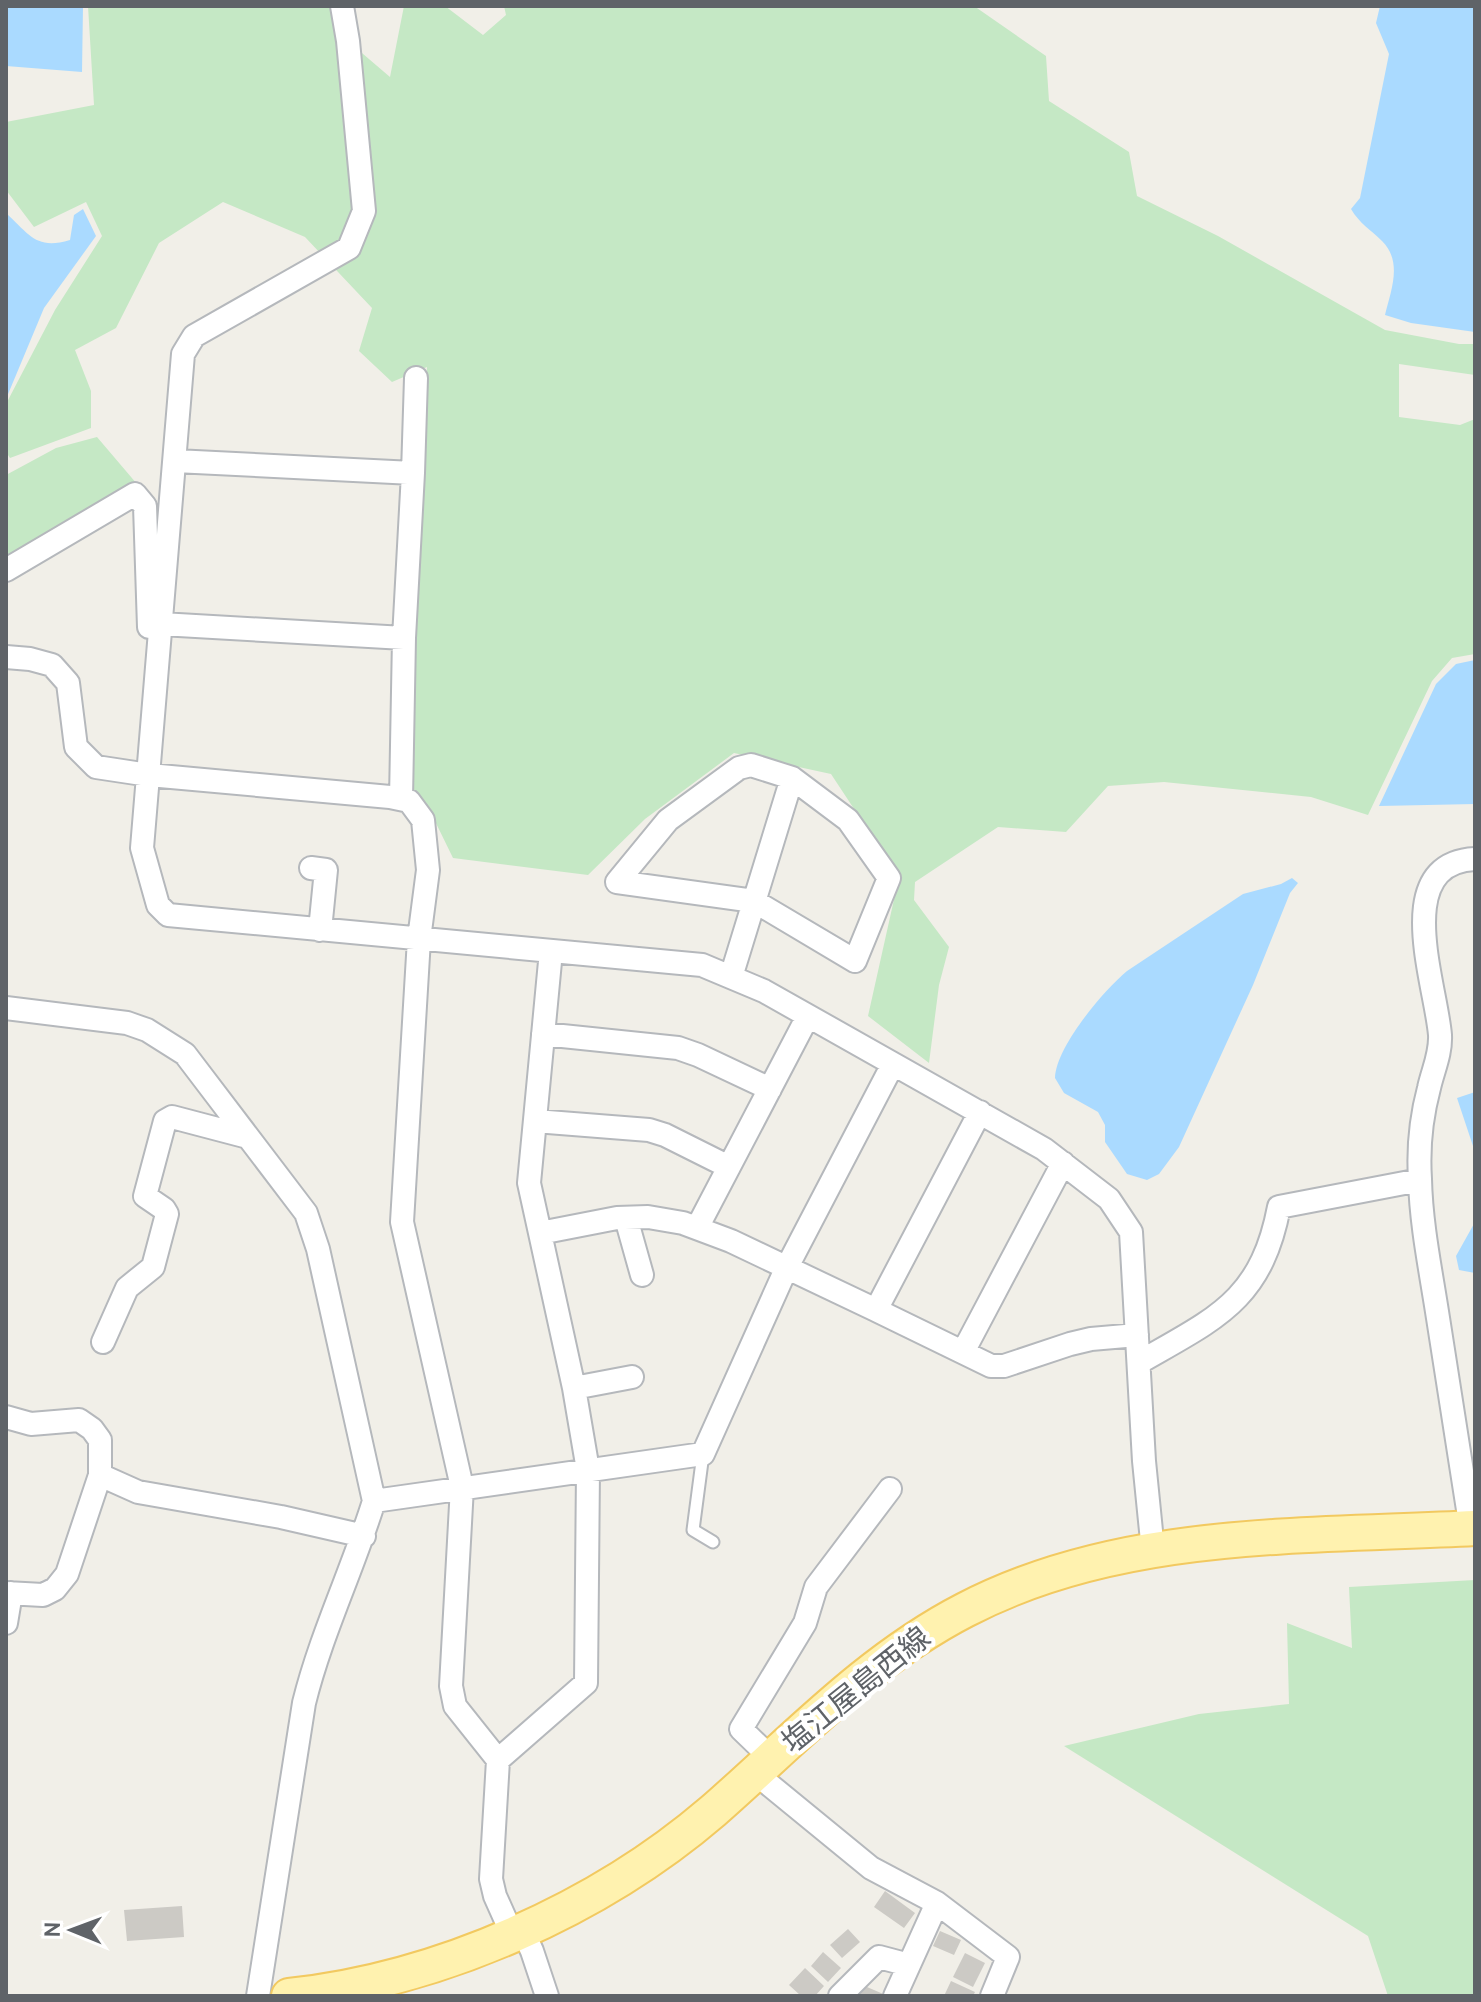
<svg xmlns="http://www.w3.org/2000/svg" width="1481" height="2002" viewBox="0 0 1481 2002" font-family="Cabin,'Noto Sans JP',sans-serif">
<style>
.green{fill:#c5e8c5}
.water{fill:#aadaff}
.building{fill:#cccac5}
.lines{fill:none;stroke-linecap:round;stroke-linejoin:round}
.lane-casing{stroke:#b5b8bc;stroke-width:15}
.street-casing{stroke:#b5b8bc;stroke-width:26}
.primary-casing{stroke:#f2c960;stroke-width:38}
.lane{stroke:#fff;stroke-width:11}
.street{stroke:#fff;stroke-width:22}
.primary{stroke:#fff2af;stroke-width:34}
.labels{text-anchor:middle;stroke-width:8;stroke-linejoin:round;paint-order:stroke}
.street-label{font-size:30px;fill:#5f6368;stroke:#fff}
</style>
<rect width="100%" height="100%" fill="#f1efe8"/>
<path class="green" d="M88,6H330L335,30L390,77L404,6H445L483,35L506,15L504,6H974L1046,56L1049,101L1129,152L1137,196L1218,236L1385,330L1459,344H1475V375L1399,364V417L1460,425L1475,419V654L1452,658L1432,681L1368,815L1311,797L1164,782L1108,786L1066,832L998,827L915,882L914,900L949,947L939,985L929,1063L868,1016L899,877L831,774L734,753L645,819L588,875L453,858L432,815L409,792L427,367L392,382L359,351L372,308L305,237L223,202L159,243L116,328L75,350L91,391V428L10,458L6,452V404L55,310L102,236L86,202L34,227L6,190V122L94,105Z
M97,437L137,484L6,565V475L56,448Z
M1475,1580V1996H1388L1368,1936L1064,1746L1199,1714L1289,1704L1287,1623L1352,1648L1349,1587Z"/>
<path class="water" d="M6,6H83L82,72L6,66Z
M1380,6H1475V332L1411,323L1385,315C1391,290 1403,262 1382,241C1371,230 1359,223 1351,209L1360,198L1389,54L1376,23Z
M83,209L96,236L44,308L6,399V213C30,235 36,250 70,240L74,215Z
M1475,660V804L1379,806L1436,684L1456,664Z
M1292,878L1298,883L1290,893L1253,985L1179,1147L1159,1174L1147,1180L1127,1174L1105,1142V1125L1098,1112L1064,1093L1055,1078C1056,1047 1103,991 1127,971L1243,894L1281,884Z
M1475,1092V1152L1457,1098Z
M1475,1222V1273L1459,1270L1456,1256Z"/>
<path class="building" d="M885,1891L915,1913L904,1928L874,1907Z
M182,1906L184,1937L127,1941L124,1910Z
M848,1929L860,1942L842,1958L830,1945Z
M940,1931L961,1940L954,1955L933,1946Z
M823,1952L841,1968L828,1982L811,1966Z
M965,1953L985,1963L973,1987L953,1977Z
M805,1968L824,1986L815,1996H801L789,1985Z
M951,1981L975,1992L973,1996H944Z
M860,1984L888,1996H855Z"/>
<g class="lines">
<defs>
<path id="lane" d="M703,1454L693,1530L713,1542"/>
<path id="street" d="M342,6L348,41L364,211L349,248L194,336L183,354L142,848L158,905L168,915L702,965L764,991L1044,1149L1109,1199L1131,1232L1144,1461L1153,1551
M175,461L413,473L404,638L401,799
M413,473L416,378
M6,570L135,494L145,506L149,627
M161,624L404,638
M6,657L30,659L52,665L68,683L76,747L96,767L149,775L390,797L409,801L423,820L428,870L419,939L402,1222L462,1487L451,1686L455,1706L498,1760L491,1879L495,1896L512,1934
M311,868L326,870L320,930
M731,977L792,778L848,820L889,878L855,961L754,901L617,882L668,820L739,768L751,765L792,778
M6,1008L127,1023L147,1030L185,1054L306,1213L318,1249L374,1501
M543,1034L678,1048L698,1055L770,1089
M535,1121L649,1130L665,1135L729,1167
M626,1218L642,1275
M697,1228L808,1016
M540,1233L529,1183L551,951
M876,1310L991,1366H1004L1070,1344L1091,1339L1137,1335
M103,1342L127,1288L153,1267L167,1214L164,1209L145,1196L165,1121L172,1117L248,1137
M963,1352L1063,1163
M1140,1362C1216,1318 1261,1301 1279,1207L1420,1180
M574,1388L632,1377
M6,1417L31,1424L79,1420L92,1429L100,1440V1475
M1471,1529C1460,1458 1449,1388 1438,1318C1431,1272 1421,1225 1420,1179C1418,1148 1421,1118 1429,1088C1433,1070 1441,1054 1440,1035C1436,984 1390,863 1475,859
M6,1593L43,1595L55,1589L67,1574L100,1475L138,1492L281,1517L364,1536
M6,1623L11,1593
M771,1758L741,1729L805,1623L816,1587L890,1489
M498,1760L586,1683L588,1470L574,1388L540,1233L617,1218L648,1217L683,1223L731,1241L876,1310L980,1112
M755,1773L871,1868L937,1903L1008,1957L992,1996
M522,1929L532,1951L547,1996
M258,1996L304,1703C321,1634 353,1569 374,1501L703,1454L786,1269L893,1064
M840,1996L879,1957L909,1965
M895,1996L937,1903"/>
<path id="primary" d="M289,1996C439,1980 599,1909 713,1811C794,1740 868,1660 965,1610C1120,1529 1305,1537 1475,1528"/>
</defs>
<use href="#lane" class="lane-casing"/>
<use href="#street" class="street-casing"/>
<use href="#primary" class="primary-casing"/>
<use href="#lane" class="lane"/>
<use href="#street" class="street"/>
<use href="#primary" class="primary"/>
</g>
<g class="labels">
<g class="street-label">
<text transform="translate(856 1690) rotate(-39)" y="10">塩江屋島西線</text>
</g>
</g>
<rect width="1481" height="2002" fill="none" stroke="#5f6368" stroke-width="16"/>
<g transform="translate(72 1930) rotate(271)" stroke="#ffffff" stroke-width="6" paint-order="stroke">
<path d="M0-6L14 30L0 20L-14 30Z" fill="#5f6368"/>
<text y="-12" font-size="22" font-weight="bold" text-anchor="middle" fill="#5f6368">N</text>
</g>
</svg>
